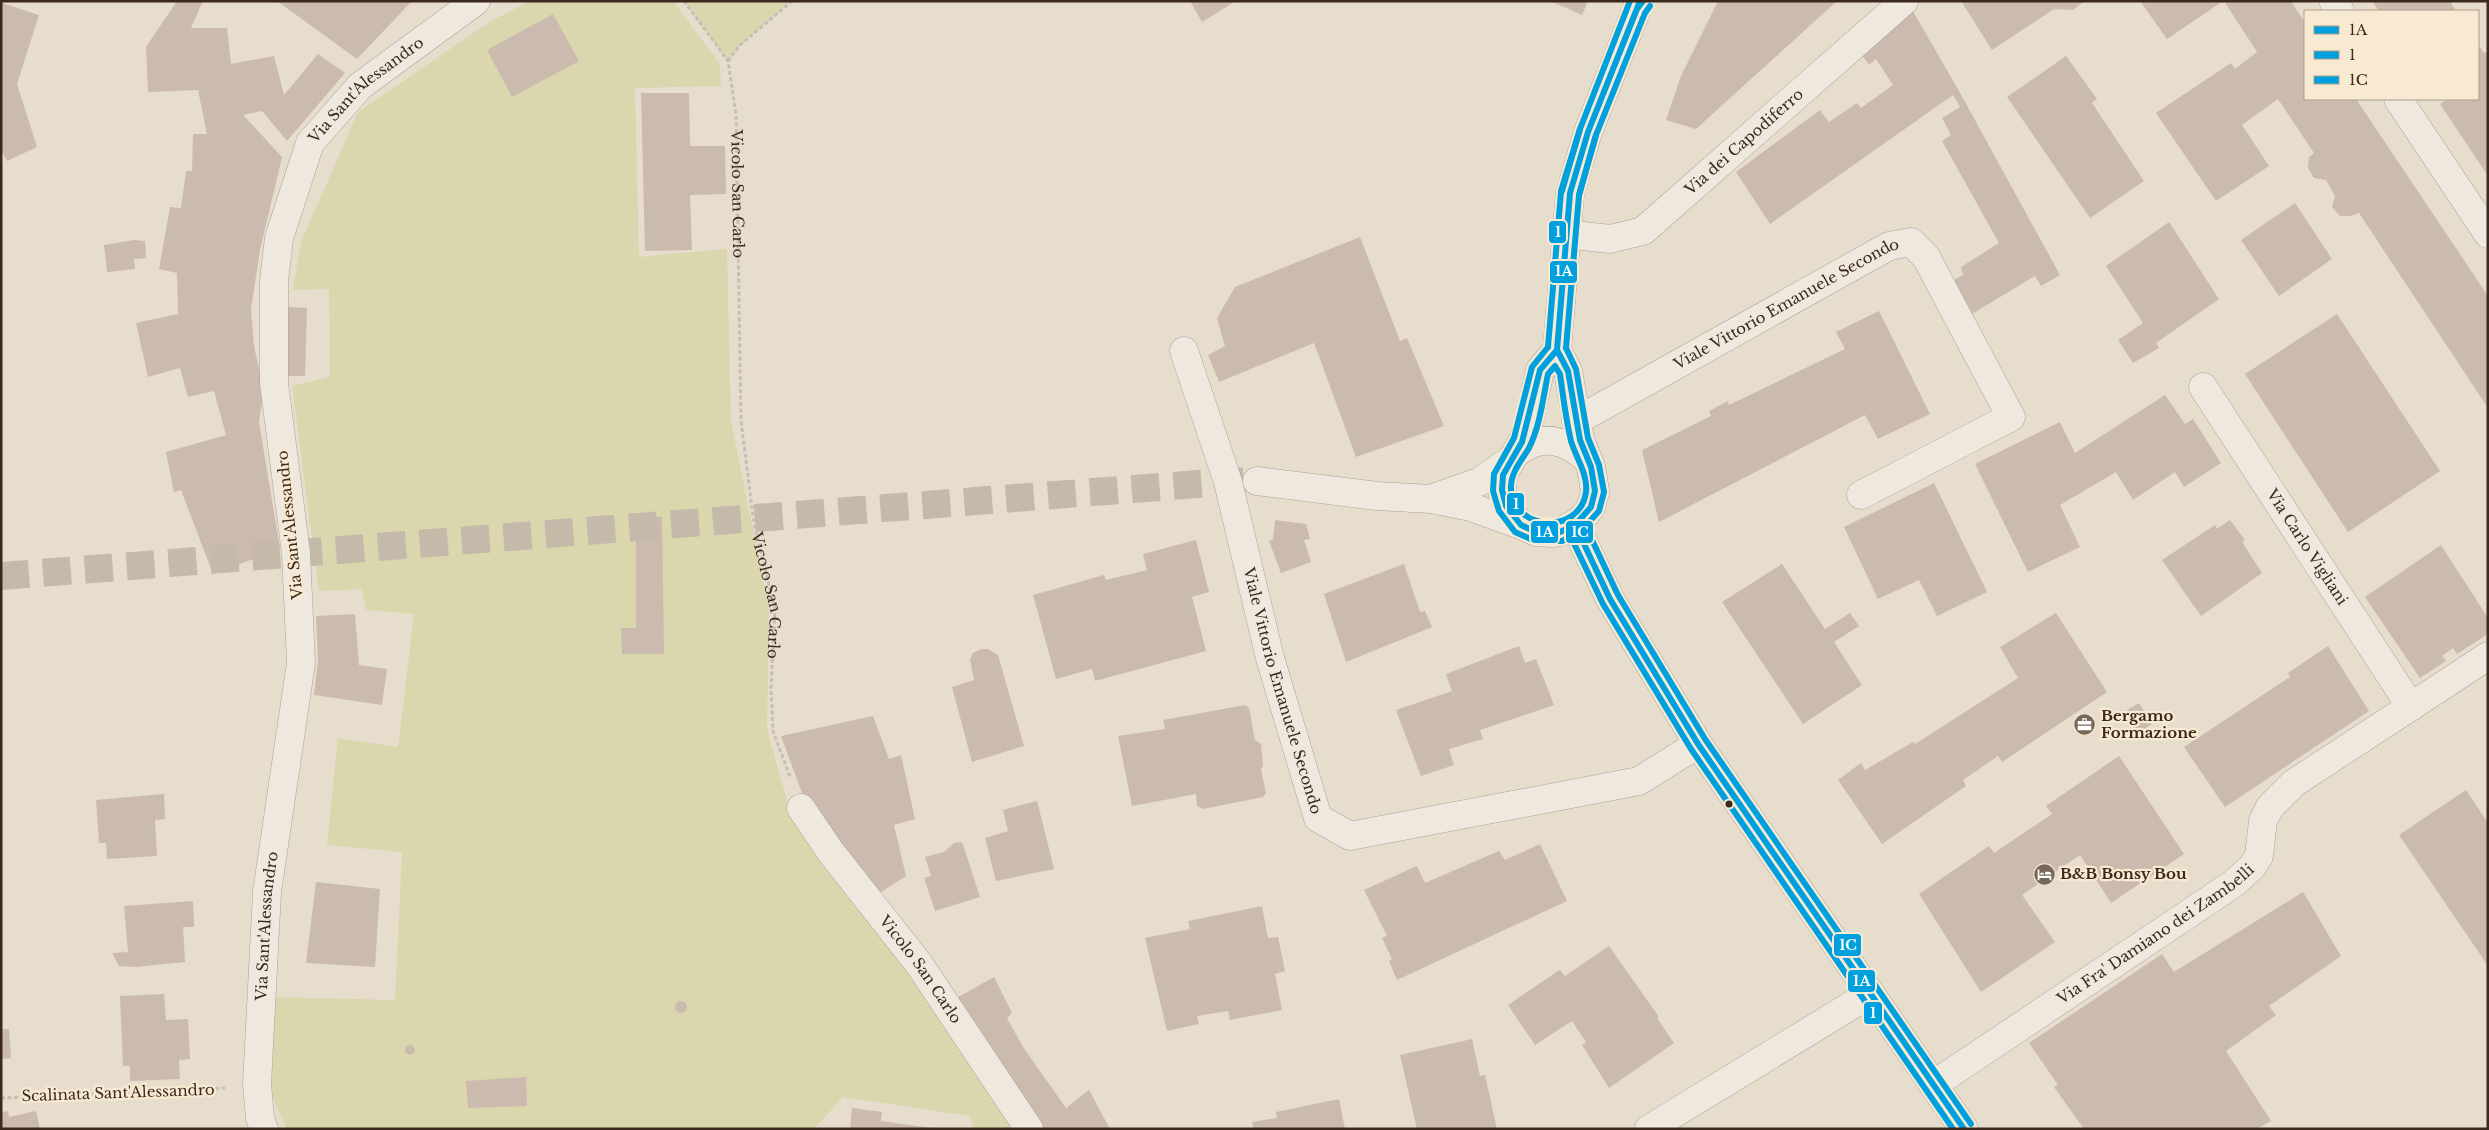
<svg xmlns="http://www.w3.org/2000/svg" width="2489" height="1130" viewBox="0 0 2489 1130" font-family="'Libre Baskerville',serif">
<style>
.green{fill:#dad6ae}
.building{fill:#cbbaae}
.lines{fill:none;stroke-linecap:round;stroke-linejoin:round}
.minor-tunnel{stroke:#c5b9aa;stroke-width:28;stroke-dasharray:28 14;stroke-linecap:butt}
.minor-casing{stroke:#aca296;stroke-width:29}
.path{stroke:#c7bfb5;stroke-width:3;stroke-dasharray:4 2.5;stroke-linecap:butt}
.minor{stroke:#eee8df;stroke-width:28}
.bus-1-casing{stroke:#f8ead2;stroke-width:10}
.bus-2-casing{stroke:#f8ead2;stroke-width:10}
.bus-3-casing{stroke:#f8ead2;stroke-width:10}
.bus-1{stroke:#00a0de;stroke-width:6}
.bus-2{stroke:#00a0de;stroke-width:6}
.bus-3{stroke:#00a0de;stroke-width:6}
.bus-dot{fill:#3c291d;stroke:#f8ead2;stroke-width:2}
.labels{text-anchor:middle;stroke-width:4.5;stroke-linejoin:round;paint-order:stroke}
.street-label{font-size:15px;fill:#3c291d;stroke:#f8ead2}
.poi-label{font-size:15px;font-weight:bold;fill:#3c291d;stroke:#f8ead2;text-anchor:start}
.line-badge{stroke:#f8ead2;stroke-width:2}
.badge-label{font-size:14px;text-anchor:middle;font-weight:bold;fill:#fff}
</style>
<rect width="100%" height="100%" fill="#e7ddcd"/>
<path class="green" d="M530,1H673L720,64L721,86L635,88L639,257L727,249L731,421L769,609L767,729L789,809L911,965L1022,1129H974L970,1116L843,1097L814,1129H287L271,1094L272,997L395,1000L402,852L327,845L338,738L398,747L414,614L366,610L362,589L319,591L292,386L330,377L329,289L293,290L301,242L358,112L491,21Z
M684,1H792L739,46L728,61Z"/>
<path class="building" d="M177,1H203L191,28H227L231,64L274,56L284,95L318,54L345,73L287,141L262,111L243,115L282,157L260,250L251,309L254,346L260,374L262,400L259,422L280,549L213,574L181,490L174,492L166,452L226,435L214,391L188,397L180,368L148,377L136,323L178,314L177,273L159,269L170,207L181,208L186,171H192L193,134H207L198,90L148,92L146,47Z
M277,1H412L357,59Z
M1190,1H1236L1202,22Z
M1550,1H1588L1582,15Z
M1718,1H1837L1696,129L1666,120L1681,76Z
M1961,1H2085L2073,10L2054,9L1992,50Z
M2140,1H2223L2167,39Z
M2224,1H2291L2305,23V99H2356L2488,296V408L2359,213L2351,216H2340L2332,207L2335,196L2326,180L2314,178L2308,168L2309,157L2314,153L2278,99L2242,125L2269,166L2216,201L2156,113L2231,63L2235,69L2257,52Z
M2372,1H2450L2456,11H2379Z
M2,3L39,15L17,84L37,147L7,161L1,150Z
M1911,8L1959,91L2060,275L2041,286L2035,276L1967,317L1950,282L1963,275L1961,267L1999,243L1942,141L1951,135L1942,118L1960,107L1953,95L1770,224L1736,172L1820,110L1829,122L1857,103L1861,108L1893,85L1876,59L1869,65L1860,52Z
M553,14L579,61L512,97L487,50Z
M2478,44L2484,53L2488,51V176L2440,104L2448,99H2478Z
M2066,56L2097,99L2092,103L2144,181L2090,218L2007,97Z
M641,93H689L690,146H725L726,194L690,195L692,250L645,251Z
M2295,203L2332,259L2279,296L2241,240Z
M2169,222L2219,299L2156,343L2159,348L2133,363L2118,340L2143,323L2106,266Z
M1360,237L1400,341L1407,338L1444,426L1356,457L1314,343L1219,382L1208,355L1225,346L1217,318L1235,287Z
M134,240L145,241L146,258L134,259L135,269L107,272L104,245Z
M286,307L307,308L305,376H288Z
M1879,311L1930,414L1878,439L1865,415L1659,522L1642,450L1711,416L1709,411L1728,401L1729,405L1845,349L1836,332Z
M2337,314L2440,471L2348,532L2245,374Z
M2165,395L2185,424L2193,419L2221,463L2184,487L2175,472L2133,500L2116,472L2060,505L2080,547L2028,572L1975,464L2060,422L2075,453Z
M1934,483L1987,592L1937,616L1919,580L1878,599L1844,527Z
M636,516L662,517L664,654H622L621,628H636Z
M1275,520L1306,524L1310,539L1304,540L1311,562L1281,573L1269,541L1273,539Z
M2230,520L2245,540L2242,542L2262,573L2201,616L2162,560L2215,525L2217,529Z
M1196,540L1209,592L1192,597L1206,651L1095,681L1092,669L1056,679L1033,595L1104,575L1106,580L1147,570L1143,554Z
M2441,545L2488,618V634L2457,654L2453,648L2442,656L2446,661L2420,678L2365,597Z
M1404,564L1419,609L1421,612L1425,611L1432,627L1346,662L1324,594Z
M1782,564L1825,629L1850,613L1859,626L1834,642L1862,685L1803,724L1722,602Z
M2056,613L2107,692L2002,762L1998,756L1963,780L1966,786L1882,844L1838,780L1861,763L1865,770L1913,742L1915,744L2018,678L2000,647Z
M355,614L359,665L387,669L382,705L314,695L318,660L316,616Z
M1519,646L1525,663L1536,659L1554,705L1480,730L1483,739L1449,749L1454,765L1421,776L1396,710L1452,691L1446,674Z
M2328,646L2369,711L2225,807L2184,747L2290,677L2288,673Z
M981,649H988L998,655L1024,746L972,762L952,687L974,680L970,660L973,653Z
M2139,703L2152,724L2138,733L2124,712Z
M1245,705L1249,708L1255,740L1261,744L1263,765L1261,770L1266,793L1263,797L1203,809L1197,806L1196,794L1132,806L1118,736L1165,729L1163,720Z
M873,716L889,759L901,755L915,819L894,825L906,876L873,897L808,809L781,736Z
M2119,756L2184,854L2111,903L2080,855L2022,895L2055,942L1981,992L1919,894L1989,846L1994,853L2052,814L2046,806Z
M2466,790L2488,823V966L2399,835Z
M164,794L165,819L155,820L157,856L107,859L106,843H99L96,800Z
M1037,801L1054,869L996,881L985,838L1008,831L1003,810Z
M962,842L980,897L935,911L924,878L931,876L925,857L944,852L954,843Z
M1540,844L1567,901L1397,980L1389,961L1392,959L1382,938L1387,936L1364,890L1417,866L1425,883L1499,851L1505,860Z
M316,882L380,889L375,967L306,963Z
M2303,892L2341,956L2269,1006L2276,1015L2226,1051L2271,1121L2256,1129H2084L2054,1087L2058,1085L2029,1043L2162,954L2174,972Z
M193,901L194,927H183L185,962L135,967L119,966L112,953L128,952L124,906Z
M1262,906L1268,938L1278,937L1285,971L1275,974L1282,1010L1230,1020L1228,1011L1197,1016L1199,1024L1167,1031L1145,938L1190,929L1188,921Z
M1609,946L1659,1017L1657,1018L1674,1043L1609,1088L1582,1045L1586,1042L1572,1021L1535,1045L1508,1005L1558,971L1560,970L1565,976Z
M994,977L1012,1013L1007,1018L1023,1047L1066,1108L1089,1090L1110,1129H1041L951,1001Z
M164,994L166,1020L188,1019L190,1059L179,1060L180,1079L130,1081V1066H123L120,996Z
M675 1007a6 6 0 1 1 12 0a6 6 0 1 1-12 0Z
M1,1029H9L11,1058L1,1059Z
M1472,1039L1480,1076L1485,1075L1497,1129H1417L1400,1055Z
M405 1050a5 5 0 1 1 10 0a5 5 0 1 1-10 0Z
M526,1077L527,1106L468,1108L466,1081Z
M1339,1099L1345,1129H1254L1252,1122L1277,1118L1276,1112Z
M852,1108L882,1112L881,1121L939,1129H850Z
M8,1111L9,1117L36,1111L40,1129H1V1113Z"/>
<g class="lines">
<path class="minor-tunnel" d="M1,576L1224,482L1257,481"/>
<defs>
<g id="minor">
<path d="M2333,1L2340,11"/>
<path d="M2398,99L2488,234"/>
<path id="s2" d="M1565,234L1610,239L1643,231L1904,1"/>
<path d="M1557,350L1540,370L1530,417L1522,442L1503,475L1502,490L1506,506L1521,525L1536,532L1552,533L1560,532L1581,520L1591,507L1595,491L1591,467L1580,440L1568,371L1557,350L1570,193L1588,132L1640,1"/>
<path id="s3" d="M1184,351L1228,482L1270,658L1318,818L1350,836L1639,781L1698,744"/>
<path id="s4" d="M2203,387L2411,707"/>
<path id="s5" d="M1576,421L1889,246L1911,242L1926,257L2011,417L1861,495"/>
<path d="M1516,453C1542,433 1565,439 1588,460"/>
<path d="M1257,481L1377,496L1431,499L1471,507L1521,525"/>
<path d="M1433,498L1479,482L1510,460"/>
<path d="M1575,525L1610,599L1698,744L1964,1129"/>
<path id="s6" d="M801,808L830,851L919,964L1029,1129"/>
<path id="s7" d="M1933,1085L2233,884L2252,867L2259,856L2263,821L2270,807L2294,783L2488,656"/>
<path id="s8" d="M264,1129L260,1118L257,1084L267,892L301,663L296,553L274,383V281L279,238L310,143L360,86L476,1"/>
<path d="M1649,1129L1870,994"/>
</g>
</defs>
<use href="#minor" class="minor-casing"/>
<g class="path">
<path id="s1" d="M684,1L728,61L736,114L741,421L754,524L775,609L771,689L773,731L790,777"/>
<path d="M728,61L739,46L792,1"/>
<path d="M1,1098L225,1088"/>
</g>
<use href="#minor" class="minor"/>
<defs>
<path id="bus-1" d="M1588,132L1640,1
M1588,132L1637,9L1643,1
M1570,193L1588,132
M1557,350L1568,371L1580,440L1591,467L1595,491L1591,507L1575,525L1560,532H1536L1521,525L1506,506L1502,490L1503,475L1522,442L1540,370Z
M1557,350L1570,193
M1557,350L1570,193
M1575,525L1610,599L1698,744L1964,1129"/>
<path id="bus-2" d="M1561,191L1580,129L1630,1
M1548,347L1561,192
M1566,348L1579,195L1596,135L1645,13L1650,6
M1555,366L1560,374C1563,396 1566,420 1571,441C1576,458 1588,474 1586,492C1580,535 1514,532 1511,489C1510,473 1522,460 1529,448C1540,426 1543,398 1548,374Z
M1567,529L1603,604L1691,749L1953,1129"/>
<path id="bus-3" d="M1562,191L1580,129
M1579,195L1596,135
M1548,347L1532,367L1514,438L1494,474L1493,491L1499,511L1515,532L1535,541H1562L1580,532L1599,511L1604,492L1599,465L1588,438L1576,369L1566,348
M1583,521L1618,595L1705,739L1971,1124"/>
</defs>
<use href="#bus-1" class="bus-1-casing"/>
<use href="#bus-2" class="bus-2-casing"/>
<use href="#bus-3" class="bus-3-casing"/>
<use href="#bus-1" class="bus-1"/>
<use href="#bus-2" class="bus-2"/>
<use href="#bus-3" class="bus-3"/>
</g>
<defs>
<symbol id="office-disc" viewBox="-11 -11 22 22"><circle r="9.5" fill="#78685b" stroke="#f8ead2"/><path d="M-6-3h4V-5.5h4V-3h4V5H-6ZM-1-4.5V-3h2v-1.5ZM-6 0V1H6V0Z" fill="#fff"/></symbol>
<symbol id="hotel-disc" viewBox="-11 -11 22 22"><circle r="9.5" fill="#78685b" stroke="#f8ead2"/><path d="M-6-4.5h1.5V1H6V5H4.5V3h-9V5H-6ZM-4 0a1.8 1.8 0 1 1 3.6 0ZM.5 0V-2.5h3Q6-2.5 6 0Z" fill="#fff"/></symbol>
</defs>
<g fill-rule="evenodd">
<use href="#office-disc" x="2072" y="712" width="25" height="25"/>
<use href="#hotel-disc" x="2032" y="862" width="25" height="25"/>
</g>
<circle class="bus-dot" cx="1729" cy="804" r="4.5"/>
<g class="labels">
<g class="street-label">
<text dy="5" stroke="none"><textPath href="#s8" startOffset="1074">Via Sant'Alessandro</textPath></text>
<text dy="5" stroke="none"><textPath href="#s2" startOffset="214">Via dei Capodiferro</textPath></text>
<text dy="5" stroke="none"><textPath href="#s1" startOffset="208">Vicolo San Carlo</textPath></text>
<text dy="5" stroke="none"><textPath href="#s5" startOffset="241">Viale Vittorio Emanuele Secondo</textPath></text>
<text transform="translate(290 525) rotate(-96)" y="5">Via Sant'Alessandro</text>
<text dy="5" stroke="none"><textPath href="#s4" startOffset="191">Via Carlo Vigliani</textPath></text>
<text dy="5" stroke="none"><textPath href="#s1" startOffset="612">Vicolo San Carlo</textPath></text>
<text dy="5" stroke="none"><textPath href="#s3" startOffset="354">Viale Vittorio Emanuele Secondo</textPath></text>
<text dy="5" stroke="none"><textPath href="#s8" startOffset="204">Via Sant'Alessandro</textPath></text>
<text dy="5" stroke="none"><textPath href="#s7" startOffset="269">Via Fra' Damiano dei Zambelli</textPath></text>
<text dy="5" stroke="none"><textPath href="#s6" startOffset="201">Vicolo San Carlo</textPath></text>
<text transform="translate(118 1093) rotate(-2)" y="5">Scalinata Sant'Alessandro</text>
</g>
<g class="poi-label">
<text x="2101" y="721">Bergamo<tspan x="2101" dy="17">Formazione</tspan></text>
<text x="2060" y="879">B&amp;B Bonsy Bou</text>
</g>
</g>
<g class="line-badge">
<rect x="1548" y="220" width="19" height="24" rx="5" fill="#00a0de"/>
<rect x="1549" y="260" width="29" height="24" rx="5" fill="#00a0de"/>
<rect x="1506" y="492" width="19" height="24" rx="5" fill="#00a0de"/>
<rect x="1530" y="520" width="29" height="24" rx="5" fill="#00a0de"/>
<rect x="1565" y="520" width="29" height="24" rx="5" fill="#00a0de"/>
<rect x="1833" y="933" width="29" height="24" rx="5" fill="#00a0de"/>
<rect x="1847" y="969" width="29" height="24" rx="5" fill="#00a0de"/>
<rect x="1863" y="1001" width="20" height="24" rx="5" fill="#00a0de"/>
</g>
<g class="badge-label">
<text x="1558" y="237">1</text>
<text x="1564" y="276">1A</text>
<text x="1516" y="509">1</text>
<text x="1545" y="537">1A</text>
<text x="1580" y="537">1C</text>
<text x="1848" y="950">1C</text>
<text x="1862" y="986">1A</text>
<text x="1873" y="1018">1</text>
</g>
<rect width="2489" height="1130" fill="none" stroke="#3c291d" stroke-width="5"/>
<rect x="2304" y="10" width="175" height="90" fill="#f8ead2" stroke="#ad9d8a"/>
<rect x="2314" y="26" width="25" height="8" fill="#00a0de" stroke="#ad9d8a"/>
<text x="2349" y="35" font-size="15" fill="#3c291d">1A</text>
<rect x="2314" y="51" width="25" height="8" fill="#00a0de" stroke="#ad9d8a"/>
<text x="2349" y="60" font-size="15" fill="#3c291d">1</text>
<rect x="2314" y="76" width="25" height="8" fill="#00a0de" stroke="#ad9d8a"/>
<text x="2349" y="85" font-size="15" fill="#3c291d">1C</text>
</svg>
